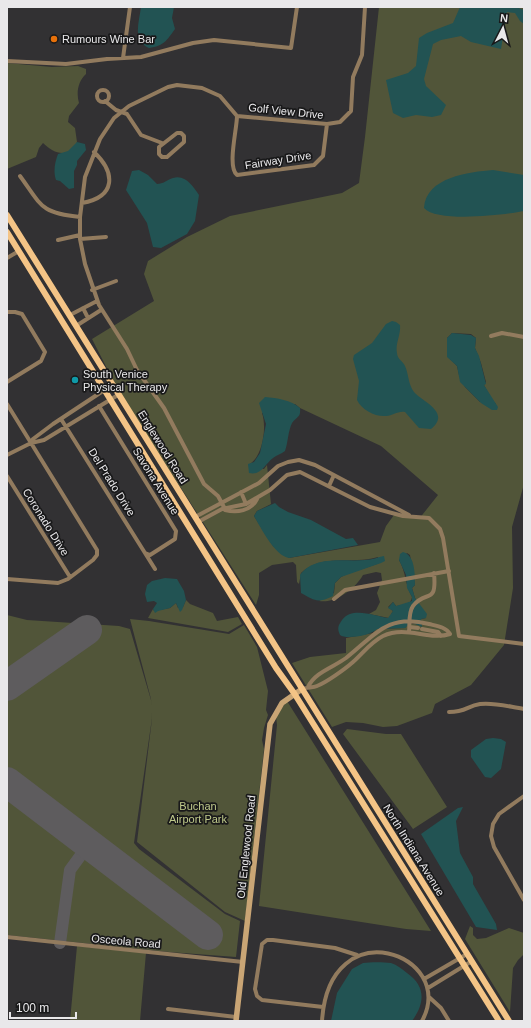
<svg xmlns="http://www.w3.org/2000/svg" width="531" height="1028" viewBox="0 0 531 1028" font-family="Helvetica,sans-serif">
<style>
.green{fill:#515539;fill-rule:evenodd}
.water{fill:#225353}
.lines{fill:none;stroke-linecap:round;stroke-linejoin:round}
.taxiway{stroke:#5e5c5e;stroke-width:12}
.runway{stroke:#5e5c5e;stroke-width:30}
.street{stroke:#927b5e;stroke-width:4}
.secondary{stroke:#c9a575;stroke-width:5.5}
.primary{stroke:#f4c486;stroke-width:6}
.food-dot{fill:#e8710a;stroke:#19191a;stroke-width:1.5}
.culture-dot{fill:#0f9aa8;stroke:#19191a;stroke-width:1.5}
.labels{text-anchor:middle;stroke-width:3.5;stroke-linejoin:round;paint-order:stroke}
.poi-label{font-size:11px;fill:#e9e8ea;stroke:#19191a;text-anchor:start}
.street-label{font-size:11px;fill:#e9e8ea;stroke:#19191a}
.park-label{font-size:11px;fill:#bfc98b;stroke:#19191a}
</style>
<rect width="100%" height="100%" fill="#323133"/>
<path class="green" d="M379,7H524V484L512,527L513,588L504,645L471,685L435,704L432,713L397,726L383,727L363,723L346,722L332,727L292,663L310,657L346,653V638L373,633L376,629L405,628L408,623L422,625L421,619L426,618L415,598L412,588L415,585L410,555L407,553L399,560C406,572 405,585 412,597C411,605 403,605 396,606L393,602L388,607L393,611L389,618L369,614L376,610L380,602L377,593L382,580L381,573L376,572L363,575C356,588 335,604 319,601L334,593L335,583L341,577L347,574L377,564L379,563L378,557C351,565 323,553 301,573L299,584L297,582L296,565L293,562L272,565L259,573V595L256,605L117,388L92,339L154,301L144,274L148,261L187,237L230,216L342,193L359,183L365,137ZM452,333L471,334L476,338L475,348L481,363L486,382L484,385L492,400L496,404L480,402L465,387L459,375L457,366L448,357L447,338ZM295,404L300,408L381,446L438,495L419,519L394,515L386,526L380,542L289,558L273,546L254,516L257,511L271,504L267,465L264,469L248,465C263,458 267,427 262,413Z
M7,63L52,67L78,66L86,69V74C78,81 76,93 79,103L69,116L68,122L75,128L77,142C69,159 54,154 43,143L39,148L36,157L7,169Z
M186,600L190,604L213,613L217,621L238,617L242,624L228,632L148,618L153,609L154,611L170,608L176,603L178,608L183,607Z
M7,615L27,620L119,626L130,629L151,700L152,718L134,843L139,849L225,914L240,921L236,957L169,952L7,935Z
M130,619L149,621L229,634L244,625L257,647L268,691L266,710L268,715L264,728L262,740L264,749L245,921L225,912L137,842L152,719L151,699Z
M287,701L431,931L406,929L259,906L277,725L276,716Z
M347,729L386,734H401L447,807L413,829L343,734Z
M470,926L473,928V935L477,939L486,938L509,928L524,933V954L518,960L513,968L510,1012L465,939Z
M77,946L146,953L140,1021H70Z"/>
<path class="water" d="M141,7H174L172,18L175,29C167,40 164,46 149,48C132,40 139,23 141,7Z
M460,7H516L524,10V24L520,21L515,13L507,12L501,49L471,42L461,36L441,40L433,44L424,79L426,86L446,105L441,115L432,117L416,115L403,118L393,113L386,80L408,73L416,66L419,38L427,33L453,23Z
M77,142L85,144L86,150L77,161V165L74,171V188L69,189L60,181L56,180C53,171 55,162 58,154L68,151Z
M139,170L148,175L157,184C163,184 167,180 173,178C185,174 193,186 199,195L195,221L187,234L161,248L153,247L147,223L126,190L132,171Z
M493,170L524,175V211C505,215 437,223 424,208C426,177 469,172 493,170Z
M392,321L396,322L400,325C401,335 395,344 397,353C397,359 403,361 405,366C409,375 408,384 414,392C421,401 452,412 431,429L419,428L405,412C397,411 393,416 386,416C375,417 362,410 357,400L359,381L353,359L354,355L372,343L386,324Z
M452,333L471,335L476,338L475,348L479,356L486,384L484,385L498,407L497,410H492L481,403L460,382L457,366L447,357V338Z
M265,397C277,398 291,400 300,408C301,418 297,416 292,423C288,431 288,443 285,451C281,454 277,455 273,458C265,464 261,476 249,473L248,464L254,462L260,453L266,424L259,403Z
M275,503L279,507L288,512L311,520L346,539L353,538L358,545L289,558C275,556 261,528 254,516L257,511Z
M403,552C415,555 415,574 415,585L412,588L415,598L427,614L426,618L421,619L422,627L411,622L405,628L377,629C372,635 346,640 340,635C337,628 338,626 342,620C352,606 375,616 388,618L393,611L388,608L393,602L396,606L412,601V597L407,588L406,575L399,560L400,554Z
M384,556L385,561L381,563L341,577L335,583L333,596C317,604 314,600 301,593L300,575C315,555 343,562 365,560C372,560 378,557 384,556Z
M165,578L177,579L184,591L186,600L182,610L180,612L176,603L170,608L158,611L155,613L153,609L157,603L154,601L147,602L145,594L147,585L152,581Z
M493,738L501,739L506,742L501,769L491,778L485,777L471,757V750L486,739Z
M463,807L456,821L460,853L473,877V884L496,924L497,930L476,927L421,834L458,808Z
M363,963C371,962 383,962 391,963C397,965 402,969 407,973C426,986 425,1003 412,1021H331L337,993L352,969Z"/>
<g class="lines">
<path class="taxiway" d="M60,943L70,870L89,844"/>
<path class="runway" d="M7,686L87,630
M7,782L208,935"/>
<path class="street" d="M123,58L130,7
M7,61L66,64L107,59L141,57L193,43L214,40L291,48L297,7
M97 96a6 6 0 1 1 12 0a6 6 0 1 1-12 0Z
M105,101L116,110L127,114L141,135L162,143
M237,116C237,129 227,167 237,175L314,165L323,156L327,124
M177,133H181L184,136V142L167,157H162L159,154V147Z
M20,176C42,206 40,213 80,217
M82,203C116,197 116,173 94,152
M80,239L106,237
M58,240L80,235
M7,258L19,251
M92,290L116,281
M83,308L88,318
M7,312H15L22,314L45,352L41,361L7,382
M70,315L97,301
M76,326L101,310
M491,336L502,333L524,337
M7,404L97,550V555L93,560L68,579L58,583L7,579
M61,419L145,553L150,555L175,539L176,531L99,406
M31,443L33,439L53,424L112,385
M7,455L31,443L44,440L118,395
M7,476L70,577
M329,486L334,475
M241,492L246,504
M225,509L218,496L204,484L164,408L137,370L127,349L99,305L85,264L80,239V217L85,177L100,139L114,118L129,106L168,87L177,85L202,88L220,96L237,116L327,124L340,122L351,111L353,77L362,55L365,7
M225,510C237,513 251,511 257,499
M195,517L259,483L278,466L288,462L299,460L315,465L409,515
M198,522L222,509L246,504L270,490L287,475L300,472L370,507L403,516L429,518L440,529L443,538L459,636L524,644
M145,553L155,569
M334,599L345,590L449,571
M410,627L418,628
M422,629L438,632L441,636
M409,632C410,624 408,613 413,606C426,589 437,606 434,573
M302,689C307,687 313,688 317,686C327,682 345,669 353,662C363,653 371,642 383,636C406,625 429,641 450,634C446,627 437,626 429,624C388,613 375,635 346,658C334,667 315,672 308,687
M449,712C466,712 467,706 480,704C494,702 510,707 524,709
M524,796L499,814L493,824L491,836L494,847L524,900
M7,937L243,962
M424,979L467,954
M428,988L472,961
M429,997L441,1008L449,1021
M323,1007L262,1000L257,996L255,989L262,944L267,940H273L335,948L357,955
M168,1009L236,1017
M322,1021C329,908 458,954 422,1021"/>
<path class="secondary" d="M236,1021L270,724L282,703L302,689"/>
<path class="primary" d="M7,215L509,1021
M7,232L276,668L294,693L499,1021"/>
</g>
<circle class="food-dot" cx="54" cy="39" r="4"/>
<circle class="culture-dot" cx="75" cy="380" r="4"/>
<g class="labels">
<g class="poi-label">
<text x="62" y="43">Rumours Wine Bar</text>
<text x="83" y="378">South Venice<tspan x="83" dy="13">Physical Therapy</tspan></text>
</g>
<g class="street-label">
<text transform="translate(286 111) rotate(6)" y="4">Golf View Drive</text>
<text transform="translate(278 160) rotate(-9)" y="4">Fairway Drive</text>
<text transform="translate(163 447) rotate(58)" y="4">Englewood Road</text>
<text transform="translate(156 481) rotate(58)" y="4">Savona Avenue</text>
<text transform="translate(112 482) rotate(58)" y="4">Del Prado Drive</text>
<text transform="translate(46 522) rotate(58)" y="4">Coronado Drive</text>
<text transform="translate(246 847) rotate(-84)" y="4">Old Englewood Road</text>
<text transform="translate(414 850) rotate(58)" y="4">North Indiana Avenue</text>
<text transform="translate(126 941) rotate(5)" y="4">Osceola Road</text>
</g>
<g class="park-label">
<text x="198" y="810">Buchan<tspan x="198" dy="13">Airport Park</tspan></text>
</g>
</g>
<rect width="531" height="1028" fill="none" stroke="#e9e8ea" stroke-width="16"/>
<g transform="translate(503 28) rotate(6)" stroke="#19191a" stroke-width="3" paint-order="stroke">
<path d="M0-3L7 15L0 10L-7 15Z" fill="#e9e8ea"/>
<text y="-6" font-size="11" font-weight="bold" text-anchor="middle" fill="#e9e8ea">N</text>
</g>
<path d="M10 1012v6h66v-6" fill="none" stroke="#e9e8ea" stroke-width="2"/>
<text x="16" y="1012" font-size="12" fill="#e9e8ea" stroke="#19191a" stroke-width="3" paint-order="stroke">100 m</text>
</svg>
